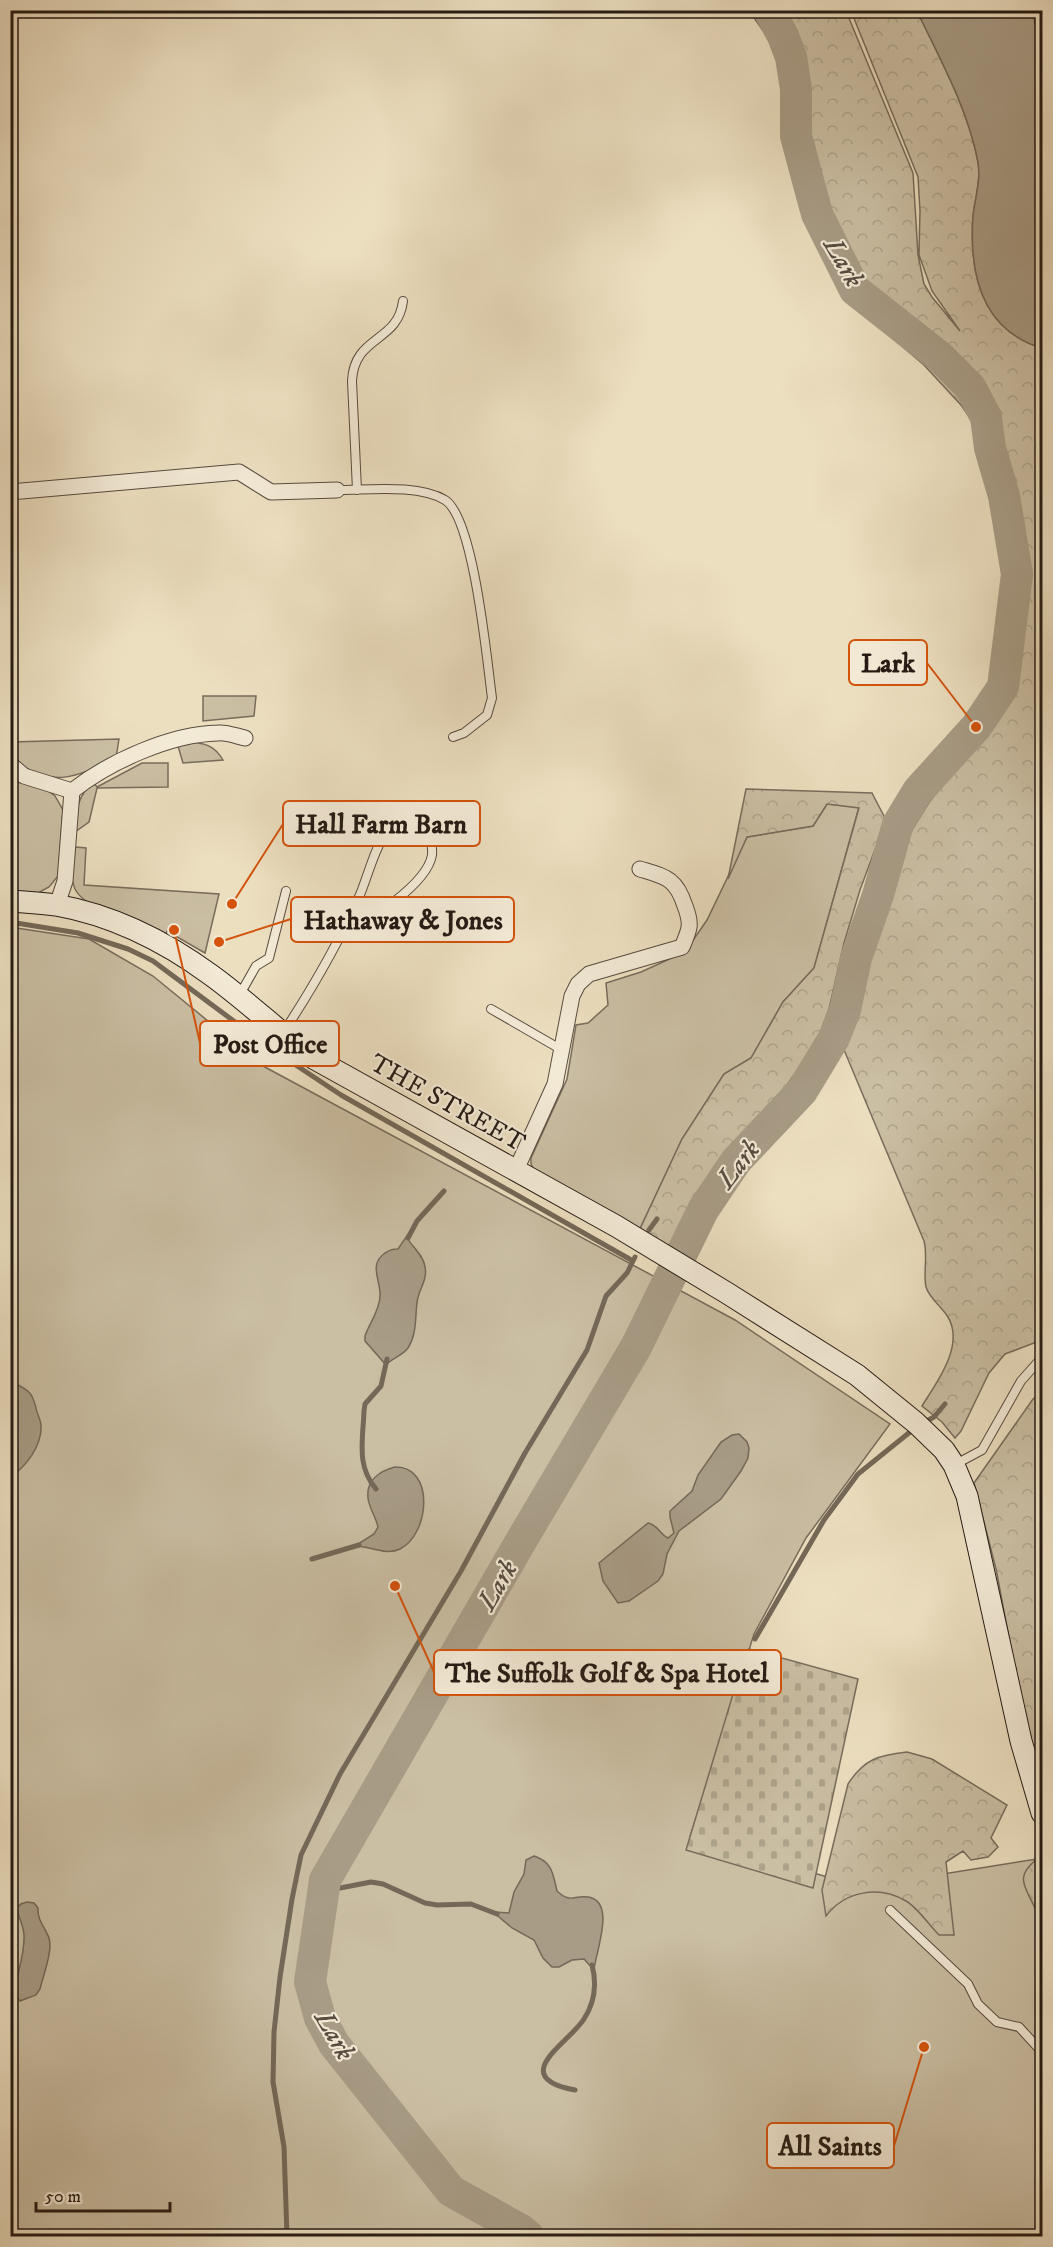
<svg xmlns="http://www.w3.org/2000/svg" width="1053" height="2247" viewBox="0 0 1053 2247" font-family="'IM FELL DW Pica',serif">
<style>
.grass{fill:#cabea3;stroke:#786c5c;stroke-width:1.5}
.forest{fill:url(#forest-crowns);stroke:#786c5c;stroke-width:1.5}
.cemetery{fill:url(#cemetery-stones);stroke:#786c5c;stroke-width:1.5}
.water{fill:#a89c86;stroke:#746858;stroke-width:1.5}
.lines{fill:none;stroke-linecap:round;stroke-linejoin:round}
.stream{stroke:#746858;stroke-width:5}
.river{stroke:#a89c86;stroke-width:32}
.service-casing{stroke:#574b3f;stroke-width:10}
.minor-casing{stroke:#574b3f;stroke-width:17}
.secondary-casing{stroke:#251a14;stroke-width:23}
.service{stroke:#f3ead6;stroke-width:8}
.minor{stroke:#f3ead6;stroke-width:15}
.secondary{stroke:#f3ead6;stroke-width:21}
.labels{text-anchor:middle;stroke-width:4.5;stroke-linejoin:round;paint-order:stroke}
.street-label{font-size:26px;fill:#251a14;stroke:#f3ead6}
.water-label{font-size:27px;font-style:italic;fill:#594e42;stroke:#f3ead6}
.leader{fill:none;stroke:#d4530d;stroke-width:2}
.callout-dot{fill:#d4530d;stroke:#f3ead6;stroke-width:2}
.callout{fill:#f3ead6;stroke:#d4530d;stroke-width:2}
.callout-label{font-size:27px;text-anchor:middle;font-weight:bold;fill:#251a14}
</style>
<defs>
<pattern id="forest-crowns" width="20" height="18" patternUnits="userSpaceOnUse" patternTransform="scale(1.5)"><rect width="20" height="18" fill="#cabea3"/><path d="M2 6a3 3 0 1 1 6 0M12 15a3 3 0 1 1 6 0" fill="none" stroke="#ada38b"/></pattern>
<pattern id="cemetery-stones" width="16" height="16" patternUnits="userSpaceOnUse" patternTransform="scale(1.5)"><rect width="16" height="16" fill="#cabea3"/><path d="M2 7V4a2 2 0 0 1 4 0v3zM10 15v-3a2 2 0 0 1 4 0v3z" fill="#ada38b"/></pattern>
</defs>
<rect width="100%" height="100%" fill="#ecdfc0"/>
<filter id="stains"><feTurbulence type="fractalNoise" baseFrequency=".00333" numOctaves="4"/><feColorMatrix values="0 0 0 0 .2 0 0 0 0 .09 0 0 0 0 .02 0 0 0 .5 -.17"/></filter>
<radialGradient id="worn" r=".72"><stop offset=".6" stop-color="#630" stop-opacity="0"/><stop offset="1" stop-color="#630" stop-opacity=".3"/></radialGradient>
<path class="grass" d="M203,696H256L254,716L203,721Z
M119,739L116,758C75,778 49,790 11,757V742Z
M190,742C205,743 215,746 223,760L183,763L178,746Z
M142,763H168V787L97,788L89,822L75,832C77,810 76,798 93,782L97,787Z
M11,775L47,790L55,796L63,810L58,876L49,887L38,893L11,901Z
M827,804L859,807L814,968L783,1002L751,1058L724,1074L682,1139L639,1231L536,1174L531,1164V1158L567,1079L576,1025L588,1023L608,1005L606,983L641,972L685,952L707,920L747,837L813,826Z
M75,847L86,848L84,885L219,894L205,953L167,931L162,943C141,933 84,908 75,889C69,875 73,861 75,847Z
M10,927L89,939L153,976L263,1066L735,1320L890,1424L806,1538L754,1634L690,1837L862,1887L1037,1859L1042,1862V2236H11Z"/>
<path class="forest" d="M749,11H846L913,173L918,255L924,284L932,297L960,331L932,291L919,255L920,211L918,177L851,11H917C940,59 968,109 978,162C981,181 975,198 973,216C969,274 981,330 1042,348V1340L1005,1354L989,1373L961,1431L955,1438L942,1422L922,1406C936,1383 965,1346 948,1317C942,1307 929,1298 926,1287C923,1273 928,1256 924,1241L842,1045L863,974L878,902L887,875L905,841L930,801L988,729L1007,690L1015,626L1014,569L1003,502L980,432L961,405L924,365L876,324L812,226C795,185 804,142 796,99C789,66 769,38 749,11Z
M746,789L872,793L886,820L860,890L844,943L829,1009L820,1033L805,1059L769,1111L738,1139L708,1177L670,1250L639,1231L682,1139L724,1074L751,1058L783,1002L814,968L859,808L827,804L813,826L747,837L728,879Z
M1042,1392V1784L1019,1690L996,1569L974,1483L1033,1399Z
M907,1752L932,1759L1007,1805L991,1838L998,1847L988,1857L971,1860L963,1851L946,1862L954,1935H939C929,1925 918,1908 906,1901C879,1885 845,1891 826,1916L822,1890L848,1784C864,1759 879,1755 907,1752Z
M1037,1859L1042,1862V1885L1035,1893L1042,1900V1906L1035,1908C1025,1886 1014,1877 1037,1859Z"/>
<path class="cemetery" d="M749,1649L858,1679L813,1888L686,1850L740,1671Z"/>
<path class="water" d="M1032,10L1042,52V348C981,330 969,274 973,216C975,198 981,181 978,162C968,109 940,59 917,11Z
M409,1233L408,1239C413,1248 424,1256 425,1267C428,1280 418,1290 417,1303C415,1318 417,1334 408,1348C402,1356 392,1358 386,1365L365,1341V1336C369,1324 380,1310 380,1296C381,1280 368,1265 385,1253C390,1250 392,1249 398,1249Z
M16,1384C30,1391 32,1393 36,1408C37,1414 41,1420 41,1426C42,1446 26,1466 11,1477V1385Z
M739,1434L747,1442L749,1448L748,1458L741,1471L721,1499L679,1531L667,1554L663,1574L658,1581L629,1601L618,1603L603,1581L599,1563L648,1523C658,1525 660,1534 668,1538L674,1533L670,1517V1511L692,1491L698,1475L721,1442L732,1435Z
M395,1467C435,1466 430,1534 400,1549C386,1556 370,1546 355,1546L374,1534L378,1527C376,1517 369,1508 368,1498C366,1480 380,1471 395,1467Z
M534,1856C553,1862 553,1875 557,1891C571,1904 573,1895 588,1897C617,1901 595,1954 594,1970L584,1959L572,1960L559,1967H552L543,1958L534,1940L512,1928L493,1912L509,1913L514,1892L524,1874L526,1860Z
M27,1902L34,1903L38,1908C37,1920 45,1927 49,1938C53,1951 43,1976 40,1989L36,1995L20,2001L16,1995L15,1988C18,1971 25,1952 24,1936C24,1925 18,1918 17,1908L21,1904Z"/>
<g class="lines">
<path class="stream" d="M10,922L78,933L128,949L153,961L270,1048L341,1095L633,1261
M649,1230L657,1219
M408,1238L417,1221L444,1191
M923,1423L934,1417L945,1404
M376,1489C356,1466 363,1440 364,1411L365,1404L381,1386L387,1359
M312,1559L359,1545
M755,1639L824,1520L858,1474L915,1428
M327,1880L329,1885L335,1889L371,1882L383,1884L425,1903L437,1905L471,1904L497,1914
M575,2090C506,2077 569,2043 584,2019C595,2002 597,1984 592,1965
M287,2236L284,2147L273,2082L274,2032L280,1977L292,1899L301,1855L340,1774L461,1571L525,1453L587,1350L606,1296L627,1273L635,1257"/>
<path class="river" d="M528,2236L521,2230L451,2191L334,2044L320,2018L310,1982L325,1880L521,1541L636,1347L703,1210L736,1161L802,1091L834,1038L845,1010L856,958L878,895L898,824L918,791L976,727L1003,687L1017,574L1004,496L990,448L986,417L970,387L940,357L855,290L817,214L796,136V89L791,57L783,36L769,10"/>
<defs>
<path id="service" d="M337,490C369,490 418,484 445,500C474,518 487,661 492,698L487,715L464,733L453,737
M357,490L352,381C354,335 398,343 403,301
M239,996L256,966L269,958L286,891
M491,1009L562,1050
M283,1033C312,989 338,944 359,897C366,882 376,843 386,834C399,822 413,827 429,832C430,839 433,847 432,855C427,885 366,923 341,935
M956,1464L982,1450L1021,1381L1037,1363L1042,1361
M890,1910L968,1984L978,2004L997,2022L1019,2027L1042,2052
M1040,2160L1042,2157"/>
<path id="minor" d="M10,492L239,472L271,492L337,490
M10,764L24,776L72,791C109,762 170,734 218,733C226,732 236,736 245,738
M57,905L65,881L72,791
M516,1170L555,1084L572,996L578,984L589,974L682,947C690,929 692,924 685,906C676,878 666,877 640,869"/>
<path id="secondary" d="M10,901C26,902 41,903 56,905C112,915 166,942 211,975C247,1001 279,1032 315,1059L616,1226L727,1293L857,1375L916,1423L944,1450L954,1465L967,1496L1021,1741L1042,1813"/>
</defs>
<use href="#service" class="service-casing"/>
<use href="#minor" class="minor-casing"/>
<use href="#secondary" class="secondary-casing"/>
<use href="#service" class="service"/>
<use href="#minor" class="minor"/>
<use href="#secondary" class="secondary"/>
</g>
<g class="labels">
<g class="street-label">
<text transform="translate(448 1102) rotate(29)" y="9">THE STREET</text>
</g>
<g class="water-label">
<text transform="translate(844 262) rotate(60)" y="9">Lark</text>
<text transform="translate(738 1164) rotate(-52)" y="9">Lark</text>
<text transform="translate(497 1585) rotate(-60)" y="9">Lark</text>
<text transform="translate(335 2035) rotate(60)" y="9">Lark</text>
</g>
</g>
<path class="leader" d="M976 727L927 663M232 904L283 824M219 942L291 919M174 930L200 1043M395 1586L434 1672M924 2047L894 2146"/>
<g class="callout-dot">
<circle cx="976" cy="727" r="6"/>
<circle cx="232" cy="904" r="6"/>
<circle cx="219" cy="942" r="6"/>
<circle cx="174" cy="930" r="6"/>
<circle cx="395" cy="1586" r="6"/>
<circle cx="924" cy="2047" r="6"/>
</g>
<g class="callout">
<rect x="849" y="640" width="78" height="45" rx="6"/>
<rect x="283" y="801" width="197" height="45" rx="6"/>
<rect x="291" y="897" width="223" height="45" rx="6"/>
<rect x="200" y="1021" width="139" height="45" rx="6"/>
<rect x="434" y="1650" width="347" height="45" rx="6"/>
<rect x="767" y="2123" width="127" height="45" rx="6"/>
</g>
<g class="callout-label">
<text x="888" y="672">Lark</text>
<text x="381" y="833">Hall Farm Barn</text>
<text x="403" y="929">Hathaway &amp; Jones</text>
<text x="270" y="1053">Post Office</text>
<text x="607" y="1682">The Suffolk Golf &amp; Spa Hotel</text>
<text x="830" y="2155">All Saints</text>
</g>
<rect width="1053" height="2247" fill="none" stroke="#ecdfc0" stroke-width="36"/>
<rect x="12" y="12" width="1029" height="2223" fill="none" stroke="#251a14" stroke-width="3"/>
<rect x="18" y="18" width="1017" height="2211" fill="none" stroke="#251a14" stroke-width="1.5"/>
<path d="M36 2202v9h134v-9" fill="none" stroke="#251a14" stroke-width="3"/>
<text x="45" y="2202" font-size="18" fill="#251a14" stroke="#f3ead6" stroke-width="4.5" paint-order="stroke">50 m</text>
<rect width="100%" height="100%" filter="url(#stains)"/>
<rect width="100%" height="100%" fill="url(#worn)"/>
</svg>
